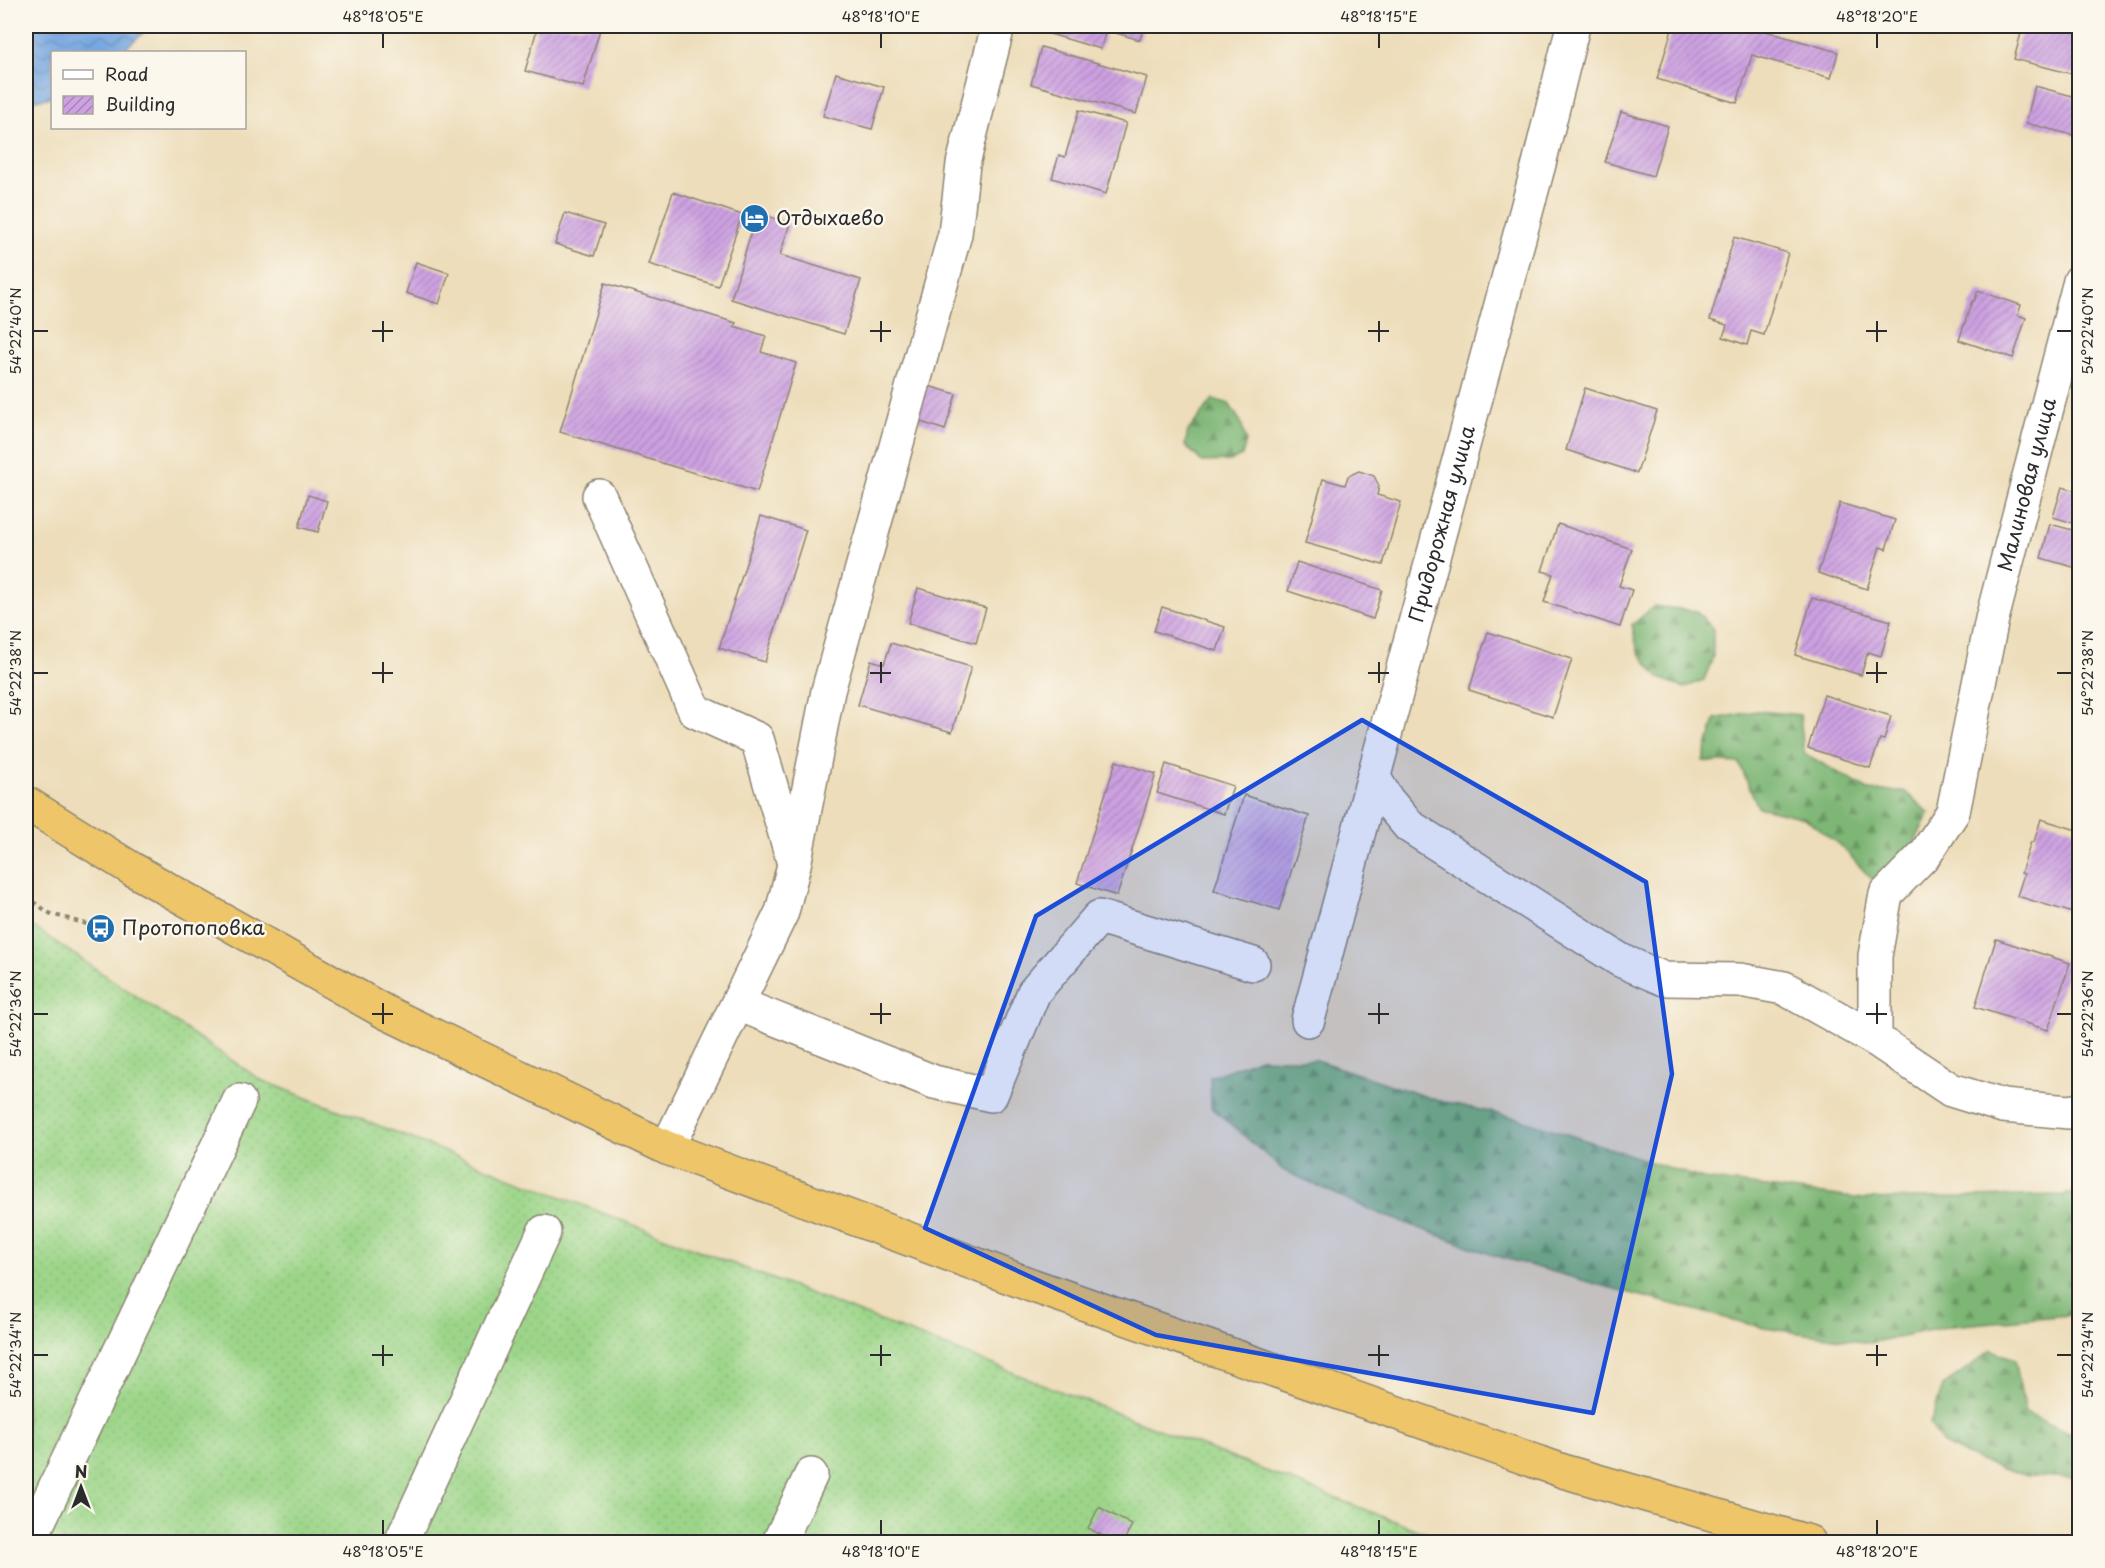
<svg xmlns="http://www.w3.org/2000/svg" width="2105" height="1568" viewBox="0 0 2105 1568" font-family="'Playpen Sans',sans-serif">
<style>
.grass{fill:url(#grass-dots);stroke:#64805a;stroke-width:1.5}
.forest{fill:url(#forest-firs);stroke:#547050;stroke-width:1.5}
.water{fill:url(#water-waves);stroke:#506886;stroke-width:1.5}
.building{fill:url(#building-hatch)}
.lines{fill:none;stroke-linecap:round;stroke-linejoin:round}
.minor-casing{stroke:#8c8472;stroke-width:36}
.highway-casing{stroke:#8c8472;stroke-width:36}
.path{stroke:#8c8472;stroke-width:4;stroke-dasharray:4.5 4.5;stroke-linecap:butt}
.minor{stroke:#fff;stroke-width:33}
.highway{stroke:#eec569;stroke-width:33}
.marked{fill:#1d4ed8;fill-opacity:0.2;stroke:#1d4ed8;stroke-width:4.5;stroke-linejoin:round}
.ticks{fill:none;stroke:#2b2b2b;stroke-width:2}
.labels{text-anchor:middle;stroke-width:5;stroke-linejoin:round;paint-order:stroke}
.poi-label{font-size:20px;fill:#2b2b2b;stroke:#fbf7ec;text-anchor:start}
.street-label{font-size:20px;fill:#2b2b2b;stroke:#fbf7ec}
.neatline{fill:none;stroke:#2b2b2b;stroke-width:2}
.ticks-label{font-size:15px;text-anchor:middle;fill:#2b2b2b}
</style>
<defs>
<pattern id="grass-dots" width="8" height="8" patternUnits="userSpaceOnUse" patternTransform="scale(1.5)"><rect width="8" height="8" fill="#9cd589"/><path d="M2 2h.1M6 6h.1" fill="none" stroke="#87b776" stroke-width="1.8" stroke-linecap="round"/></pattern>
<pattern id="forest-firs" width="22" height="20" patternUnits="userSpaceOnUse" patternTransform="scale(1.5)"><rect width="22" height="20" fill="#7db675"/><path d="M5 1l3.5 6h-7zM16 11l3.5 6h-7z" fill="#679460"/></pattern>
<pattern id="water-waves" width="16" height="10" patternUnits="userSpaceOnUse" patternTransform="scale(1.5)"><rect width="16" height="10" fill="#75a6e0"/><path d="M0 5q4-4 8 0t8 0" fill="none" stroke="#6087b6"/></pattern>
<pattern id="building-hatch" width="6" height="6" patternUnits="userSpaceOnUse" patternTransform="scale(1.5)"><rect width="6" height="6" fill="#cea2e2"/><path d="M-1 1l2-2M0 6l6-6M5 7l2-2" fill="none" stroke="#a784b7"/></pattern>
</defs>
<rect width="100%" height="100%" fill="#fbf7ec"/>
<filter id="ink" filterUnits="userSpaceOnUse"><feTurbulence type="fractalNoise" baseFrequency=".0167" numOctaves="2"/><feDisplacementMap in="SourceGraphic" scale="12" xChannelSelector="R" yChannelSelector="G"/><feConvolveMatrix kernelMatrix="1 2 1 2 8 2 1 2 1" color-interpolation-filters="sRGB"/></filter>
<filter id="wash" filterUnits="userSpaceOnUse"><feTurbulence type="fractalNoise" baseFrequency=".008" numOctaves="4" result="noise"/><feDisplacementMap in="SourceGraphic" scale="24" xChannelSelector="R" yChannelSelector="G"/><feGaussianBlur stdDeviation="1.35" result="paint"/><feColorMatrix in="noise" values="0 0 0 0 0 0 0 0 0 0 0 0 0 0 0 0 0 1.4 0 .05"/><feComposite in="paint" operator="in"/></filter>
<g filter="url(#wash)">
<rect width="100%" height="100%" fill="#edddba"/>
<path class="grass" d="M26,922L261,1080L1448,1542H26Z"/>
<path class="forest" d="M1213,399L1229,404L1241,422L1246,441L1242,456L1230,461L1202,462L1185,445L1188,431Z
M1654,606L1697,611L1713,629V657L1704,680L1684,688L1659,678L1638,652L1632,625Z
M1757,711L1800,715L1804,753L1870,791H1904L1929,813L1908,856L1877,885L1843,848L1805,818L1758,807L1739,763L1703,761L1715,719Z
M1260,1058L1316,1060L1436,1100L1521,1119L1703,1179L1863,1199L2064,1195L2079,1191V1314L1951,1326L1869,1343L1764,1328L1603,1286L1490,1254L1373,1211L1283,1170L1211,1107L1210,1077Z
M1991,1350L2015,1359L2025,1413L2078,1437L2079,1478L2028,1476L1979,1461L1943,1444L1930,1424L1943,1386Z"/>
<path class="water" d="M26,26H147L143,33L121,52H52V97L26,102Z"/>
<g id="blocks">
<path class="building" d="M538,26H601L583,87L525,71Z
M1044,26H1144L1140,40L1106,30L1101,49L1043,32Z
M1673,26H1748L1838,52L1831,78L1752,55L1737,103L1657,79Z
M2023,26H2080V61L2076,75L2014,59Z
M1041,47L1147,77L1136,114L1031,84Z
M836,73L884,87L872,129L823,116Z
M2035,86L2080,98V137L2026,123Z
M1079,110L1126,123L1106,194L1052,178L1059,155L1065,157Z
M1621,112L1668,126L1653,176L1605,162Z
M673,192L742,215L718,286L649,264Z
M565,213L604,225L594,256L555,244Z
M757,213L790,223L780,255L861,280L844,334L731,299Z
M1734,237L1788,253L1764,335L1751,331L1747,345L1723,337L1727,325L1710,320Z
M416,262L449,273L439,304L406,293Z
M605,283L736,323L734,326L766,336L761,352L796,363L757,492L560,432Z
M1978,291L2021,305L2018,315L2026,318L2013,358L1959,340L1972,301H1974Z
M925,385L956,394L945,430L915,420Z
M1585,388L1657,411L1637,473L1566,450Z
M1359,471L1374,476L1379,486L1377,495L1401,502L1383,565L1305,543L1323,479L1345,485L1348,476Z
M2062,487L2080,492V525L2053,517Z
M308,495L327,501L318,532L299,527Z
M1840,503L1895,520L1886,549L1880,547L1867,589L1818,573Z
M761,516L806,530L765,662L719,648Z
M1558,524L1632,549L1619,586L1632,590L1620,627L1544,602L1553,574L1542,571Z
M2050,524L2080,532V569L2041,558Z
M1297,562L1382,590L1373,619L1288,591Z
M918,588L986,608L976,643L908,623Z
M1812,598L1891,621L1881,656L1868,652L1861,675L1795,655Z
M1162,607L1225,627L1217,651L1154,631Z
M1488,632L1572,659L1553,717L1469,690Z
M891,643L971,667L952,732L858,705L871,660L884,664Z
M1824,695L1891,716L1884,740L1880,739L1870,768L1808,748Z
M1116,761L1156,774L1117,896L1077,883Z
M1166,764L1233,786L1224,814L1157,793Z
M1244,795L1309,816L1279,910L1214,890Z
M2041,819L2080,831V915L2017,896L2024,874L2021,873L2031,842H2034Z
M1996,939L2070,963L2048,1030L1975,1007Z
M1099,1507L1132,1525L1123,1542H1114L1088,1528Z"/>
</g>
</g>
<g filter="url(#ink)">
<use href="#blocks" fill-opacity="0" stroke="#8c8472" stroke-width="1.5"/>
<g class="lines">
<defs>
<g id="minor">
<path d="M599,496L695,711L757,739L793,860"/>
<path d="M1374,778L1387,800L1409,826L1620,960L1664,979L1740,980L1784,988L1875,1039L1951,1090L2003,1106L2069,1112L2080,1110"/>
<path d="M738,1004L934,1082L991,1095L1034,992L1099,917L1253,964"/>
<path id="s1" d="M1308,1020L1539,164L1573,26"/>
<path id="s2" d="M1875,1039V956L1886,894L1926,853L1953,812L1992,619L2080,281"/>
<path d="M667,1148L782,912L794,865L828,691L955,234L963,164L998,26"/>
<path d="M29,1542L239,1101"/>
<path d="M401,1542L544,1232"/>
<path d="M779,1542L811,1475"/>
</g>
<path id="highway" d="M26,803L132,869L385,1012L667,1148L1031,1285L1566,1472L1809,1542"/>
</defs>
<use href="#minor" class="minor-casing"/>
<use href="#highway" class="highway-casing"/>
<path class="path" d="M26,897L51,914L101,928"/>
<use href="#minor" class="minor"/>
<use href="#highway" class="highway"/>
</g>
</g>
<path class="marked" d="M1362,720L1646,882L1672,1074L1593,1413L1156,1335L925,1228L1036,916Z"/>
<path class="ticks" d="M383,33V48M881,33V48M1379,33V48M1877,33V48M383,321V342M881,321V342M1379,321V342M1877,321V342M33,331H48M372,331H393M870,331H891M1368,331H1389M1866,331H1887M2057,331H2072M383,662V683M881,662V683M1379,662V683M1877,662V683M33,673H48M372,673H393M870,673H891M1368,673H1389M1866,673H1887M2057,673H2072M383,1003V1024M881,1003V1024M1379,1003V1024M1877,1003V1024M33,1014H48M372,1014H393M870,1014H891M1368,1014H1389M1866,1014H1887M2057,1014H2072M383,1345V1366M881,1345V1366M1379,1345V1366M1877,1345V1366M33,1355H48M372,1355H393M870,1355H891M1368,1355H1389M1866,1355H1887M2057,1355H2072M383,1520V1535M881,1520V1535M1379,1520V1535M1877,1520V1535"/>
<defs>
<symbol id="hotel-disc" viewBox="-11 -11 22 22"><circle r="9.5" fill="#1f6fb2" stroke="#fbf7ec"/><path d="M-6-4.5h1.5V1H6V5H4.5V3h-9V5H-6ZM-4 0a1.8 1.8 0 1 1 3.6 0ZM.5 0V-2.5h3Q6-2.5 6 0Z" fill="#fff"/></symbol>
<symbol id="bus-disc" viewBox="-11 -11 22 22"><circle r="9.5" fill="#1f6fb2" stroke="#fbf7ec"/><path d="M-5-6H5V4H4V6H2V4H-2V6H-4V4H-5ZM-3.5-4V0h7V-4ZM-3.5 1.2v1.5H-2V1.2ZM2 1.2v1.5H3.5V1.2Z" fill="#fff"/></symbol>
</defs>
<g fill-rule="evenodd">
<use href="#hotel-disc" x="738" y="202" width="33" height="33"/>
<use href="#bus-disc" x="84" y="912" width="33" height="33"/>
</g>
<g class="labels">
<g class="poi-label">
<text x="776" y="225">Отдыхаево</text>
<text x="122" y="935">Протопоповка</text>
</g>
<g class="street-label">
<text dy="7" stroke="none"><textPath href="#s2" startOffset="588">Малиновая улица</textPath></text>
<text dy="7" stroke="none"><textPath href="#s1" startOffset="514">Придорожная улица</textPath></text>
</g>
</g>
<rect width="2105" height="1568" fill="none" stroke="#fbf7ec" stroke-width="66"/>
<rect x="51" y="51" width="195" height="78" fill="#fbf7ec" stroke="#a8a59f" stroke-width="1.5"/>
<rect x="63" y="70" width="30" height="9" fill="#ffffff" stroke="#a8a59f" stroke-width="1.5"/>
<text x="105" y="81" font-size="18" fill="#2b2b2b">Road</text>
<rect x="63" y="96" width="30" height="18" fill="url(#building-hatch)" stroke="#a8a59f" stroke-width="1.5"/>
<text x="105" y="111" font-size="18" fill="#2b2b2b">Building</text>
<g transform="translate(81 1487)" stroke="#fbf7ec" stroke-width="4.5" paint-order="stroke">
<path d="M0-4.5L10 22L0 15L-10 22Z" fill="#2b2b2b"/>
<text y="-9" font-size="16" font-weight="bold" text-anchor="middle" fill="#2b2b2b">N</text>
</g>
<rect x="33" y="33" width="2039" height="1502" class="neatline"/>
<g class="ticks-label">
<text x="383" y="22">48°18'05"E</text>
<text x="881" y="22">48°18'10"E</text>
<text x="1379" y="22">48°18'15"E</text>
<text x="1877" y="22">48°18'20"E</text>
<text transform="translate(16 331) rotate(-90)" y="5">54°22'40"N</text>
<text transform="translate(2088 331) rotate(-90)" y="5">54°22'40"N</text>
<text transform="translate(16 673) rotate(-90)" y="5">54°22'38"N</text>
<text transform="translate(2088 673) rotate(-90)" y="5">54°22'38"N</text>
<text transform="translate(16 1014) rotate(-90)" y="5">54°22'36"N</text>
<text transform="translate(2088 1014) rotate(-90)" y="5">54°22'36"N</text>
<text transform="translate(16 1355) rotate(-90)" y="5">54°22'34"N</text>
<text transform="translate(2088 1355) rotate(-90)" y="5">54°22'34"N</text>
<text x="383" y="1557">48°18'05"E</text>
<text x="881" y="1557">48°18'10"E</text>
<text x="1379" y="1557">48°18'15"E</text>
<text x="1877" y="1557">48°18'20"E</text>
</g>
</svg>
